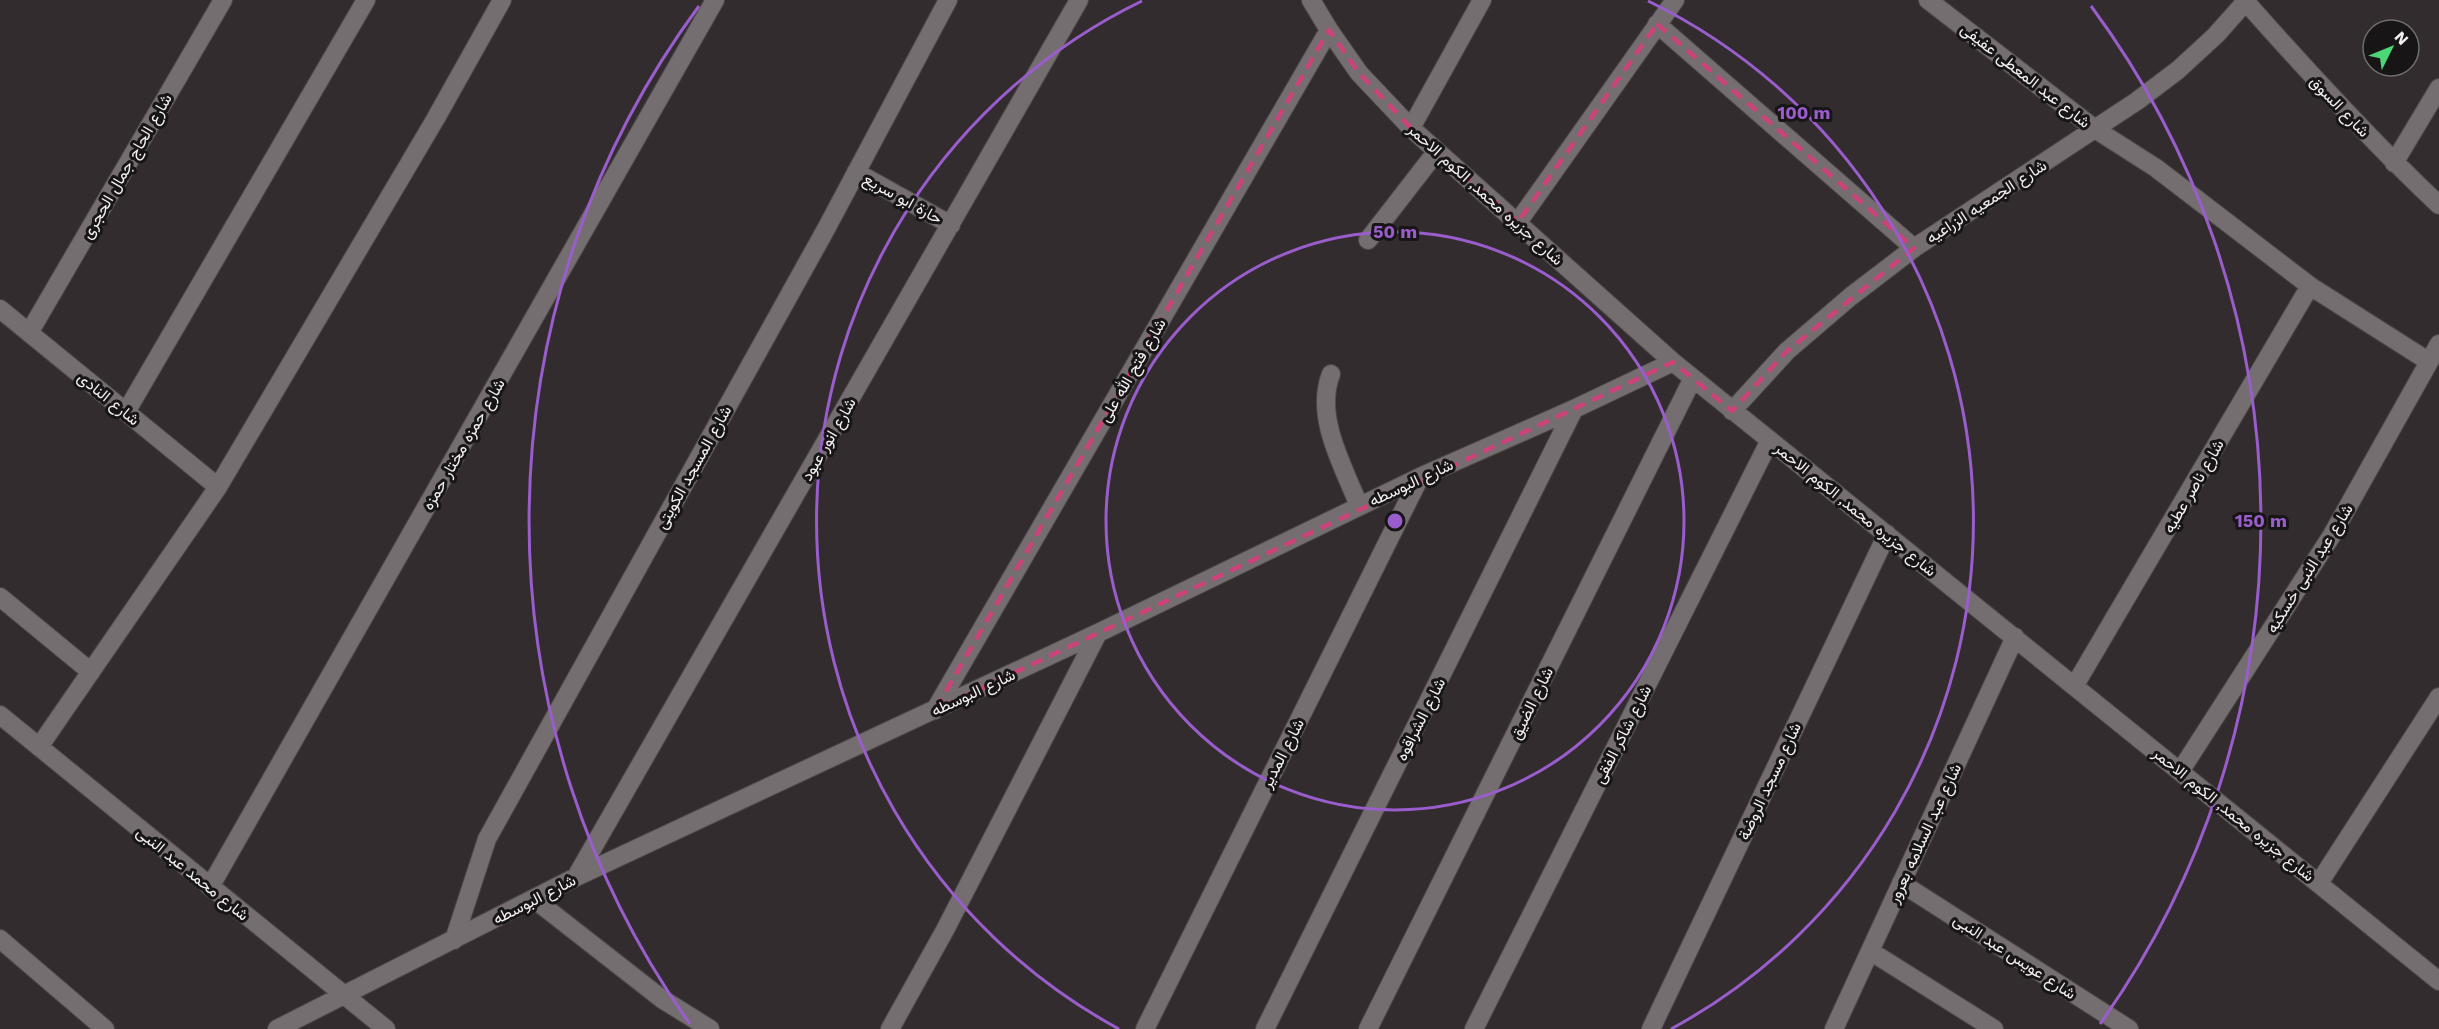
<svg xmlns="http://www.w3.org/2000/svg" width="2439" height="1029" viewBox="0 0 2439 1029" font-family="'Work Sans',Vazirmatn,sans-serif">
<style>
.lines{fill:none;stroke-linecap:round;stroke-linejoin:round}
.minor-casing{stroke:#4e494b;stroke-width:20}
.minor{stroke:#756e70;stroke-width:18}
.marked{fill:none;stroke:#cc4379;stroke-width:4.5;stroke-dasharray:12 8;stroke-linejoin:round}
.ring{fill:none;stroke:#995dcc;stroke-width:3}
.labels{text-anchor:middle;stroke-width:6;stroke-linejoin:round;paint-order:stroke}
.street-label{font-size:16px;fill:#f4f0f1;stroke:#181516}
.centre{fill:#995dcc;stroke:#181516;stroke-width:3}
.ring-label{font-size:18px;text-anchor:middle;font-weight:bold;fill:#995dcc;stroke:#181516;stroke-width:6;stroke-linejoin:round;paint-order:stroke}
</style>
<rect width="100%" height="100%" fill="#322c2e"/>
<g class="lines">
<defs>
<path id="minor" d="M1311,0L1329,30L1359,73L1411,128L1673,362L2439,981
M1928,0L2095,129L2156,168L2310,286L2428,361
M2246,2C2308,72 2371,141 2439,205
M1657,24L1914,248
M1411,128L1482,0
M2394,163L2439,88
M856,172L951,225
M1518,222L1675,0
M1368,240L1437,151
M0,309L218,487
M29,333L223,0
M1331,374C1314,417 1344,467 1359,506
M1732,411L1787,351L1850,297L1914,248L2137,101L2178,70L2216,35L2247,0
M126,412L366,0
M0,597L91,672
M2075,685L2310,286
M935,710L1329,30
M0,715L386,1029
M39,747L218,487L436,118L502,0
M2181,770L2332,535L2439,344
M576,877L1079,0
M1901,883L2129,1029
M2319,883L2439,697
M210,887L715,0
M534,899L662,999L710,1029
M0,939L105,1029
M454,940L487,839L826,229L948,0
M1870,951L1994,1029
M277,1029L576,877L1098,633L1420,477L1574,409L1673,362
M890,1029L945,930L1098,633
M1145,1029L1420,477
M1265,1029L1574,409
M1368,1029L1693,378
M1474,1029L1770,440
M1651,1029L1887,534
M1834,1029L2015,637"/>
</defs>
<use href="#minor" class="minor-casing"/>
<use href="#minor" class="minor"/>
</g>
<path class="marked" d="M1657,24L1914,248L1787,351L1732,411L1673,362L935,710L1329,30L1359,73L1411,128L1518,222Z"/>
<g class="ring">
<circle cx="1395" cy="521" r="289"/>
<path d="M1119 1029A578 578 0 0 1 1142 1M1648 1A578 578 0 0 1 1671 1029"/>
<path d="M690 1024A866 866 0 0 1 699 6M2091 6A866 866 0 0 1 2100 1024"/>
</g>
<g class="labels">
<g class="street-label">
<text transform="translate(2026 75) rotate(38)" y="6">شارع عبد المعطى عفيفى</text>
<text transform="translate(2340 106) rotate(46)" y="6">شارع السوق</text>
<text transform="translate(126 166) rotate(-60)" y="6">شارع الحاج جمال الحجرى</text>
<text transform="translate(1486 194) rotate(42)" y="6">شارع جزيره محمد, الكوم الاحمر</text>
<text transform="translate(903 198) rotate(29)" y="6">حارة ابو سريع</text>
<text transform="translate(1986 201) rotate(-33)" y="6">شارع الجمعيه الزراعيه</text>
<text transform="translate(1132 370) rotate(-60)" y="6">شارع فتح الله على</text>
<text transform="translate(109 398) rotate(39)" y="6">شارع النادى</text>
<text transform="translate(828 439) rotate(-60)" y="6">شارع انور عبود</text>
<text transform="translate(463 444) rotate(-60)" y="6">شارع حمزه مختار حمزه</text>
<text transform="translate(693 467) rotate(-61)" y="6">شارع المسجد الكويتى</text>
<text transform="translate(1411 482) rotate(-25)" y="6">شارع البوسطه</text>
<text transform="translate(2193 486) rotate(-60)" y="6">شارع ناصر عطيه</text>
<text transform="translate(1856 509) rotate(39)" y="6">شارع جزيره محمد, الكوم الاحمر</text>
<text transform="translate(2309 568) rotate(-58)" y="6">شارع عبد النبى خسكيه</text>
<text transform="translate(973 692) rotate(-25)" y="6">شارع البوسطه</text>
<text transform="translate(1531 703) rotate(-64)" y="6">شارع الضيق</text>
<text transform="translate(1420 719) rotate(-63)" y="6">شارع الشراقوه</text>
<text transform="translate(1622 734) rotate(-63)" y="6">شارع شاكر الفقى</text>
<text transform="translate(1282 753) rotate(-63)" y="6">شارع المدير</text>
<text transform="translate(1769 781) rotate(-65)" y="6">شارع مسجد الروضة</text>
<text transform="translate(2234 814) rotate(39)" y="6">شارع جزيره محمد, الكوم الاحمر</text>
<text transform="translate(1924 833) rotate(-65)" y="6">شارع عبد السلامه بعرور</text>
<text transform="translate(193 873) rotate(39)" y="6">شارع محمد عبد النبى</text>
<text transform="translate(534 899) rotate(-27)" y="6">شارع البوسطه</text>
<text transform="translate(2015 956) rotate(33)" y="6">شارع عويس عبد النبى</text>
</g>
</g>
<circle cx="1395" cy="521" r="9" class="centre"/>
<g class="ring-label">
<text x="1804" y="119">100 m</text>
<text x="1395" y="238">50 m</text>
<text x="2261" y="527">150 m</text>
</g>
<g transform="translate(2391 48) rotate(47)"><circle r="28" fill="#181516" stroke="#706d6e" stroke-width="1.5"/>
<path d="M0-4.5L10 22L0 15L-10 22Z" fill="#4dd676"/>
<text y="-9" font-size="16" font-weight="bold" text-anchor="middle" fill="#f4f0f1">N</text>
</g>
</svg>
